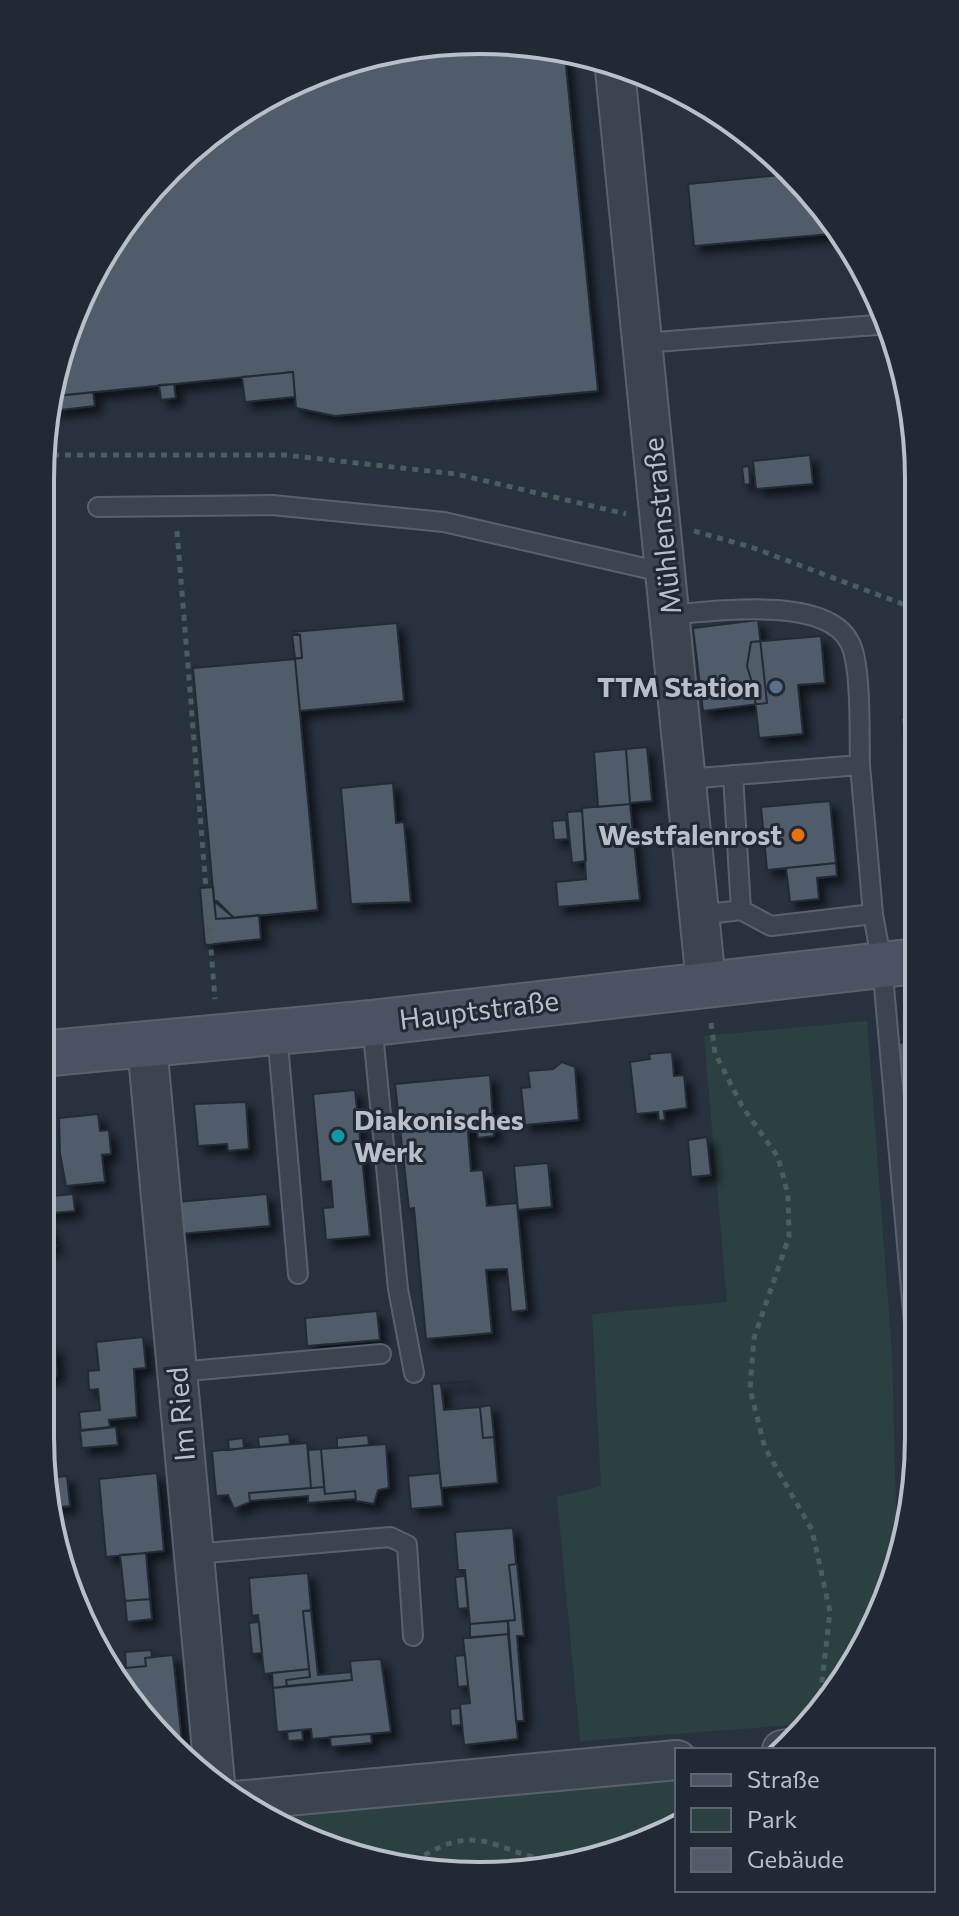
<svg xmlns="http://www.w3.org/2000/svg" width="959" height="1916" viewBox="0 0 959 1916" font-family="Commissioner,sans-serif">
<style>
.green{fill:#2b4041}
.building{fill:#515b6a;stroke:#222b36;stroke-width:2;filter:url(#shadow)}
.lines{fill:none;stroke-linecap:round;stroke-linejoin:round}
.lane-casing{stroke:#59626c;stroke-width:22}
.street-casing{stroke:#59626c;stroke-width:42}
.secondary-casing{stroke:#59626c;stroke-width:48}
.path{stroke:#4a5d5f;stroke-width:5;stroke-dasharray:6 6;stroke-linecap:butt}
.lane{stroke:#3c444f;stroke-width:18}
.street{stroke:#3c444f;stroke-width:38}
.secondary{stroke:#4a5362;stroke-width:44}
.service-dot{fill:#5c6f8a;stroke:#202934;stroke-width:3}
.food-dot{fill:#e8710a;stroke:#202934;stroke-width:3}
.culture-dot{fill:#0f9aa8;stroke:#202934;stroke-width:3}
.labels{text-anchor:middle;stroke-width:6;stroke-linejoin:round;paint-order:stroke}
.street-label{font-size:28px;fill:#b8bfc9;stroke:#202934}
.poi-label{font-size:28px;font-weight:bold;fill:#b8bfc9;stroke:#202934;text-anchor:end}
.rim{fill:none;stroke:#b8bfc9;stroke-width:4}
</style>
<defs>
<filter id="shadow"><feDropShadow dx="7" dy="7" stdDeviation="4" flood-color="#0009"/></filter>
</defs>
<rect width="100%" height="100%" fill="#28323f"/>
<path class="green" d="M867,1021L892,1354L897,1545L874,1630L807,1724L580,1741L557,1497L601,1486L592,1314L727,1302L704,1036Z
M677,1775V1828L673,1831L536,1872L393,1867L266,1815Z"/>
<path class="building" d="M508,41L565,56L598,391L335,416L296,408L293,372L56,396L85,286L189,149L338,63Z
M791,174L843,233L694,246L688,184Z
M293,372L295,397L245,402L242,377Z
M174,384L176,398L161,400L159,385Z
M93,392L95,406L52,411L56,396Z
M810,455L813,484L756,489L753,461Z
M749,466L750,484L744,485L742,467Z
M758,620L767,703L703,711L693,628Z
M397,623L404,701L300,711L295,659L302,658L300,635L292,632Z
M292,635H300L302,658H295Z
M821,636L825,683L798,685L803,734L759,738L754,689L747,666L751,642Z
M295,659L318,910L234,918L214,901L193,668Z
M916,716V815L911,816L901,717Z
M647,747L652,801L630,803L626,749Z
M626,749L630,804L598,807L594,752Z
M393,783L396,823L404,822L411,902L351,904L341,788Z
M830,801L836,863L767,870L761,807Z
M630,804L640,900L558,907L556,882L586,879L582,808Z
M582,811L586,861L572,863L567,812Z
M566,820L568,839L554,840L552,821Z
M836,863L837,876L817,878L819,899L790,902L786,868Z
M213,887L216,919L259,915L261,939L205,945L200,888Z
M214,901H217L234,918L216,919Z
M917,1041V1077L901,1079L898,1043Z
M672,1052L674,1076L684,1075L687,1108L664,1111L665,1120L659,1121L658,1112L636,1114L630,1062L650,1059L649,1054Z
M562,1062L575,1067L579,1120L525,1125L521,1088L530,1087L528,1071L553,1069Z
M490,1075L494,1136L478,1138L477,1131L468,1132L471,1171L483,1170L487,1206L517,1203L527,1310L511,1312L507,1269L486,1270L492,1333L426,1339L414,1208L409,1209L395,1084Z
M355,1090L370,1236L326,1240L323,1208L333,1207L331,1181L321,1182L313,1094Z
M246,1102L249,1149L228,1151L227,1144L198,1146L194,1104Z
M98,1114L100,1131L109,1130L111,1154L102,1155L105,1182L66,1186L60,1154L59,1118Z
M707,1137L711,1175L691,1177L688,1140Z
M548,1163L552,1207L518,1210L514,1166Z
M73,1194L75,1211L43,1214L41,1197Z
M267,1194L270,1226L180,1234L177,1202Z
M47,1223L56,1246L40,1252V1225Z
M377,1311L380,1340L307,1346L305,1318Z
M143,1337L146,1368L134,1369L137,1417L109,1420L110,1427L81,1430L79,1412L100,1410L98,1389L89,1390L88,1371L99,1370L96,1342Z
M55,1346L57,1376L40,1378V1348Z
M472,1381L471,1388V1382L441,1384L444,1410L480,1407L483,1438L494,1437L498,1483L441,1488L432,1384Z
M491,1405L494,1437L483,1438L480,1407Z
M116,1427L118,1445L82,1448L80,1431Z
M289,1434L290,1444L259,1447L258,1437Z
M368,1435L369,1445L337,1448V1438Z
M243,1438L244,1448L229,1450L228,1440Z
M307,1443L311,1488L249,1493L250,1502L234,1509L228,1495L216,1496L212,1451Z
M386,1444L389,1488L378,1490L374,1504L356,1501L355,1491L325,1494L321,1449Z
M321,1449L324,1487L311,1488L308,1450Z
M157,1473L164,1551L106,1557L99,1479Z
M440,1473L443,1506L411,1509L408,1476Z
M67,1476L70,1506L52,1508L47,1478Z
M324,1487L325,1494L355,1491L356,1499L308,1503V1496L250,1501L249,1493Z
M513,1528L516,1564L509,1565L515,1620L470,1624L465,1570H458L455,1532Z
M146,1553L150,1599L125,1601L120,1555Z
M517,1564L524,1636H517L524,1721H516L508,1621L515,1620L509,1565Z
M308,1573L311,1610L303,1611L309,1669L264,1674L258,1615L252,1616L249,1578Z
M465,1576L468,1608L458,1609L455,1577Z
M150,1599L152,1619L127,1622L125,1601Z
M311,1610L318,1675L351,1672L352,1680L287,1686L286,1680L310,1677L303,1611Z
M508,1621V1634L470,1638V1624Z
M259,1622L262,1653L252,1654L249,1623Z
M508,1634L518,1739L464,1745L460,1704L470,1703L463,1638Z
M151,1650L152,1657L145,1658L146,1666L126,1668L125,1652Z
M173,1655L182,1742L173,1743L131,1704L115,1669L146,1666L145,1658Z
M465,1655L468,1686L458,1687L455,1656Z
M381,1659L391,1732L312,1739L311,1729L277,1732L273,1688L352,1680L350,1661Z
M309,1669L310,1677L286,1680L287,1686L273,1688L272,1673Z
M460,1708L461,1725L451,1726L450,1709Z
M302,1730L303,1740L288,1741L287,1732Z
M371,1734L372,1743L331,1747L330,1737Z"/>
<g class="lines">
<defs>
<path id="lane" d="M643,343L889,324
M98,507L272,505L444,522L666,573
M670,615C714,611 827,595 850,643C862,667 859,737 860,765
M733,775L741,910
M686,779L860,765L873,914L882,964L915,1334
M700,915L741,910L771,926L873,914
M372,1023L398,1289L414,1373
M277,1032L298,1274
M177,1372L381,1354
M194,1554L390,1537L407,1545L413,1636"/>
<path id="street" d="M615,70L706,983
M147,1045L215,1783
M782,1750L787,1749
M235,1801L677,1760"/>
<path id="secondary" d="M40,1054L372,1023L917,961"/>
</defs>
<use href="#lane" class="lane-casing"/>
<use href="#street" class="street-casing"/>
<use href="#secondary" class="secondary-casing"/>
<path class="path" d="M41,455H285L456,474L626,514
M177,531L215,999
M694,531L751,547L916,609
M711,1023L715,1053L742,1106L778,1157L788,1195L789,1237L754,1338L750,1389L765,1448L812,1530L830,1612L819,1708
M404,1868C485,1812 487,1856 568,1863"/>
<use href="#lane" class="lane"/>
<use href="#street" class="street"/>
<use href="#secondary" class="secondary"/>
</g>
<circle class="service-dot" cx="776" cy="687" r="8"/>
<circle class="food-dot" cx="798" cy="835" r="8"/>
<circle class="culture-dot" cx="338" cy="1136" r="8"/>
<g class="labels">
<g class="street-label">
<text transform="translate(662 526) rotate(-96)" y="10">Mühlenstraße</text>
<text transform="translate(479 1010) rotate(-7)" y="10">Hauptstraße</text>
<text transform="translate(181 1414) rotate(-95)" y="10">Im Ried</text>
</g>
<g class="poi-label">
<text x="760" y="697">TTM Station</text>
<text x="782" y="845">Westfalenrost</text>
<text x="354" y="1130" text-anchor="start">Diakonisches<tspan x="354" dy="32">Werk</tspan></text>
</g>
</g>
<path d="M0 0H959V1916H0ZM479 54H480A425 425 0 0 1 905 479V1437A425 425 0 0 1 480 1862H479A425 425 0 0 1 54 1437V479A425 425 0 0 1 479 54Z" fill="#202934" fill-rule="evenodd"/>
<path class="rim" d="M479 54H480A425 425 0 0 1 905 479V1437A425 425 0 0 1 480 1862H479A425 425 0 0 1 54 1437V479A425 425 0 0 1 479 54Z"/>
<rect x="675" y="1748" width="260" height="144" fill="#202934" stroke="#5d6570" stroke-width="2"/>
<rect x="691" y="1774" width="40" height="12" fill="#4a5362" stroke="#5d6570" stroke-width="2"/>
<text x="747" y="1788" font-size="24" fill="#b8bfc9">Straße</text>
<rect x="691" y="1808" width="40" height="24" fill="#2b4041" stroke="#5d6570" stroke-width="2"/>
<text x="747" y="1828" font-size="24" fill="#b8bfc9">Park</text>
<rect x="691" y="1848" width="40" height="24" fill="#515b6a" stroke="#5d6570" stroke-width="2"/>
<text x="747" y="1868" font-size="24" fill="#b8bfc9">Gebäude</text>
</svg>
